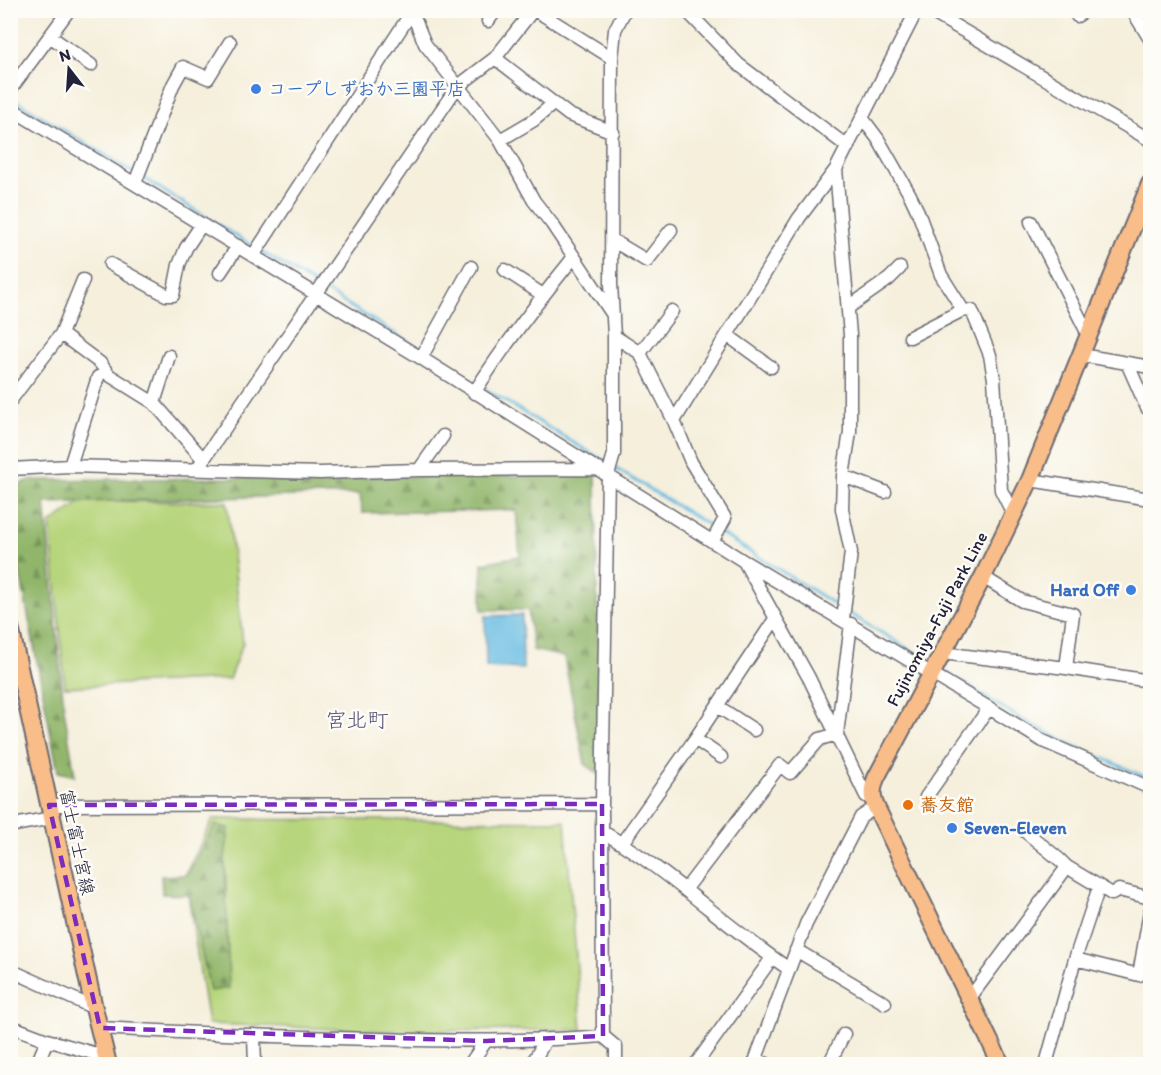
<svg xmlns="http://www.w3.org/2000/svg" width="1161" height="1075" viewBox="0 0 1161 1075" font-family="Itim,'Klee One',sans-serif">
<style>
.green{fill:#b7d57b;stroke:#6c7c5b;stroke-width:1.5}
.forest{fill:url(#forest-firs);stroke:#5a6c53;stroke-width:1.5}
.water{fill:#64bae1;stroke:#436e8e;stroke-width:1.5}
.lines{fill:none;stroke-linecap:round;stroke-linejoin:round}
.stream{stroke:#64bae1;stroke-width:3}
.minor-casing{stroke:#6c6a73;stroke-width:15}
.major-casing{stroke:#6c6a73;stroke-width:20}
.minor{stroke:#fff;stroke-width:12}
.major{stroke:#f8bd89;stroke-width:16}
.marked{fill:none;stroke:#7b2cbf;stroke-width:4.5;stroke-dasharray:12 8;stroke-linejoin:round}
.shop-dot{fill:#3f7fe0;stroke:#fdfcf7;stroke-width:2}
.food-dot{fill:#e8710a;stroke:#fdfcf7;stroke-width:2}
.labels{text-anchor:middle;stroke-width:5;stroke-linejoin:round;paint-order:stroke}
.shop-label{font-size:18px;font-weight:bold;fill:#366cbe;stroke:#fdfcf7;text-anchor:start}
.street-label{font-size:18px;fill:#22223b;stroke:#fdfcf7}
.food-label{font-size:18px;font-weight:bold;fill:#c56008;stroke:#fdfcf7;text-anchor:start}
.quarter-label{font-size:21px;fill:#575072;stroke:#fdfcf7}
</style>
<defs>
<pattern id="forest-firs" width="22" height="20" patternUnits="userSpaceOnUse" patternTransform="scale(1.5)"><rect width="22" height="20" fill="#91b66b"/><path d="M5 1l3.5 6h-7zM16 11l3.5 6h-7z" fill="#769459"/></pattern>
</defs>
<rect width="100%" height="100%" fill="#fdfcf7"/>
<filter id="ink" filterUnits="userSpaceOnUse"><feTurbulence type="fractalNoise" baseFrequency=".0167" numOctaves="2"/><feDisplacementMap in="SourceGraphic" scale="12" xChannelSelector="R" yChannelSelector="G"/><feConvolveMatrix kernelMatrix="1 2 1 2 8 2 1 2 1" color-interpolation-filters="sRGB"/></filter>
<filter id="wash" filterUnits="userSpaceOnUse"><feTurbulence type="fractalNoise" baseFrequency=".008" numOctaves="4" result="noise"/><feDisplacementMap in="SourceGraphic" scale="24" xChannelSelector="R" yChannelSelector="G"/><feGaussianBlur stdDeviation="1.35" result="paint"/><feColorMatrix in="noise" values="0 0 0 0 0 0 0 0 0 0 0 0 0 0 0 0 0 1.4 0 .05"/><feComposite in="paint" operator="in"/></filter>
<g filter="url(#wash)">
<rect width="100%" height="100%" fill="#f5efdc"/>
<path class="green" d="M82,501L227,502L243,643L229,679L65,687L50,524Z
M213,819L565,821L582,1030L390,1031L208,1024L185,875Z"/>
<path class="forest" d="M596,475L599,774L585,764L564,657L533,650L528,610H482V563L520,556L516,510L362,513L360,494L45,503L64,709L75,776L58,772L11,526L10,488L30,480Z
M215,825L229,828L225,858L229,988L210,991L189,895L162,894L161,876L187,875Z"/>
<path class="water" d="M522,615L523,669L486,667L485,616Z"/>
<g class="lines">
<path class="stream" d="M10,97L134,173
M140,176L254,247
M260,251L318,286
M324,290L420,349
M426,353L476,384
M482,387L607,463
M613,467L715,529
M720,533L842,609
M847,612L927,660
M944,671L1016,716L1059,739L1150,779"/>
</g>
</g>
<g filter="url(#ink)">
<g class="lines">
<defs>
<path id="minor" d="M411,10L425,44L500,140L534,201L552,224L613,315
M535,10L612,58
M686,10L738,64L848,147
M928,10L1150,140
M1074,10L1077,16L1086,10
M1132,10L1150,39
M488,21L496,10
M51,37L91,65
M495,58L533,10
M10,90L69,10
M10,108L421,358L745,562L989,708L1043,741L1150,788
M863,119L878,139L910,195L918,212L941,275L963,310L972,311L990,355L994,379L1001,490L1010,508L1015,511
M500,140L534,120L553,104
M135,183L173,85L183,67L208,78L230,42
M1031,222L1089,336
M612,240L647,261L671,230
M253,256L413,10
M110,264L166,295H173L179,265L186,248L202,224
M505,270L543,295
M220,273L238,246
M849,307L889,279L900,268
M61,334L100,363L109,375L154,403L204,460
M727,335L771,367
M614,336L640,353L674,421L691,462L725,518L713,540
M910,337L963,310
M640,353L672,311
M1081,355L1150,367
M421,358L471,267
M1128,365L1147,408L1150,409
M474,393C504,345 539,300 574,257
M10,401L61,334L83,280
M154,403L169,356
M674,421L799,218L836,169
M70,466L98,377
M10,469L70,466L320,473L419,470L599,469
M197,469L457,87L495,58L569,115L613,132
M419,470L443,436
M843,476L885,492
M1030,480L1150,499
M745,563L809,678L866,796L872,799
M983,577L1022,601L1073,614L1066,668
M843,619L851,552L842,509L843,476L850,432V335L836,169L917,10
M942,653L1066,668L1150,681
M717,706L754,730
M695,739L721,757
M926,797L989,708
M49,805L602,804
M10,823L14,825L52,818
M603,832C669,871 725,926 789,969
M1026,832L1060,860L1067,867L1112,894L1119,890L1150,898
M622,843L695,739L775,619
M685,890L780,765L790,773L820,739L837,734L851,624
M796,950L885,1003
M1075,959L1139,975L1150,911
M10,970L94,1008
M969,999L1067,867
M10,1026L47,1040L107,1057
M100,1028C192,1033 283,1037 375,1039C451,1041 527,1042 603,1036L616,1047V1064
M254,1036L255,1064
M603,1036L602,804L608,475L614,454V336L611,284L612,58L615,30L625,10
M756,1059L767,1064
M37,1064L47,1040
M470,1064L486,1041
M532,1064L545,1041
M696,1064L772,958
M754,1064L806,924L861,817L876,807
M829,1064L844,1034
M1046,1064L1075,959L1099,887"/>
<path id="major" d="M10,627L94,1008L108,1064
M1001,1064L876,807C871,796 872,789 876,778L983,577L1030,480L1150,184"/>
</defs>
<use href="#minor" class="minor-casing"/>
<use href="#major" class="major-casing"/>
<use href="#minor" class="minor"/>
<use href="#major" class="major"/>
</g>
</g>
<path class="marked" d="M602,804L603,1036L486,1041L100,1028L49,805Z"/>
<g class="shop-dot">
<circle cx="256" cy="89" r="6"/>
<circle cx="1131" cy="590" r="6"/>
<circle cx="952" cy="828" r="6"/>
</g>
<circle class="food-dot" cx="908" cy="805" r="6"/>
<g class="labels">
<g class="shop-label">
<text x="268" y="95">コープしずおか三園平店</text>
<text x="1119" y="596" text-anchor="end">Hard Off</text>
<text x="964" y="834">Seven-Eleven</text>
</g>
<g class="street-label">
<text transform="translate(937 619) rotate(-62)" y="6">Fujinomiya-Fuji Park Line</text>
<text transform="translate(77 842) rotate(78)" y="6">富士富士宮線</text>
</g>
<g class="food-label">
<text x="920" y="811">蕎友館</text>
</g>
<g class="quarter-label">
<text x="357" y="727">宮北町</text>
</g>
</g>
<rect width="1161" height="1075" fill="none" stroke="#fdfcf7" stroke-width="36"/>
<g transform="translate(69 69) rotate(343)" stroke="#fdfcf7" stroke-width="4.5" paint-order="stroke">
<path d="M0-4.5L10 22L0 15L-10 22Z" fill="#22223b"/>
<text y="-9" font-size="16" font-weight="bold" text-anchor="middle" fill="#22223b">N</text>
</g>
</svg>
